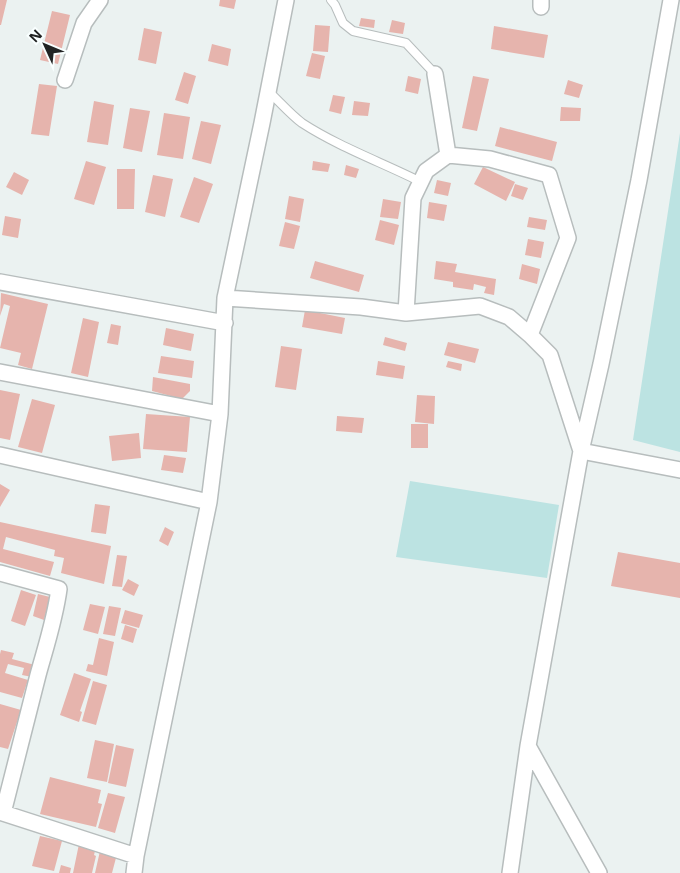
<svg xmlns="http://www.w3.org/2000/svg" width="680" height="873" viewBox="0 0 680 873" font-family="'Open Sans',sans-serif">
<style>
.green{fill:#bce3e2}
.building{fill:#e6b4ad}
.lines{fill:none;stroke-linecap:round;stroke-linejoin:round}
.lane-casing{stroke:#b7bdbd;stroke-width:10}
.street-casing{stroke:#b7bdbd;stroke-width:18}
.lane{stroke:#fff;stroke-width:8}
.street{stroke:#fff;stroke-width:15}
</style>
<rect width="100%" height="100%" fill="#ebf2f1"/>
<path class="green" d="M680,133V452L633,440Z
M410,481L559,505L547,578L396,557Z"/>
<path class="building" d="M0,0H7L1,25H0Z
M220,0H236L234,9L219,6Z
M52,11L70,15L58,64L40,60Z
M361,18L375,20L374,28L359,26Z
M392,20L405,23L403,34L389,32Z
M315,25L330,26L328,52L313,51Z
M494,26L548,35L544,58L491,49Z
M144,28L162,32L156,64L138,60Z
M212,44L231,49L228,66L208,61Z
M312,53L325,56L320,79L306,76Z
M184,72L196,76L188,104L175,100Z
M408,76L421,79L418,94L405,91Z
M473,76L489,79L477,131L462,128Z
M568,80L583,85L579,98L564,94Z
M39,84L57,86L49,136L31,134Z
M333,95L345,97L341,114L329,111Z
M94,101L114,105L108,145L87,142Z
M354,101L370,103L368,116L352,115Z
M561,107L581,108L580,121H560Z
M130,108L150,111L142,152L123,148Z
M164,113L190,117L183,159L157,155Z
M201,121L221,125L211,164L192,159Z
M500,127L557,142L552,161L495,146Z
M86,161L106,167L94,205L74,199Z
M313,161L330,164L328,172L312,170Z
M346,165L359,169L356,178L344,175Z
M483,167L515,182L506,201L474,184Z
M117,169H135L134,209H117Z
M14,172L29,180L22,195L6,187Z
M153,175L173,179L165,217L145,212Z
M194,177L213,184L199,223L180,217Z
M437,180L451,183L448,196L434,193Z
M515,184L528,188L523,200L511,196Z
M289,196L304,199L300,222L285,219Z
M383,199L401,202L398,219L380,217Z
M429,202L447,205L444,221L427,218Z
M5,216L21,219L18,238L2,235Z
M529,217L547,220L545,230L527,227Z
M380,220L399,225L394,245L375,240Z
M285,222L300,226L294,249L279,246Z
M528,239L544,242L541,258L525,255Z
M315,261L364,275L359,292L310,278Z
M436,261L457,264L455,272L496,279L494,295L484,293L486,287L474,284L473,290L453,287V282L434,279Z
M522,264L540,269L537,284L519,279Z
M1,293L48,304L32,369L18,365L21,353L0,348L10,306L4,304L0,316Z
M305,310L345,318L342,334L302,327Z
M83,318L99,322L88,377L71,373Z
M111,324L121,326L118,345L107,343Z
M166,328L194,334L191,351L163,345Z
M385,337L407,343L405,351L383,345Z
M448,342L479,349L475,363L444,355Z
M281,346L302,349L296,390L275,387Z
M161,356L194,361L192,378L158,373Z
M378,361L405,366L403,379L376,375Z
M448,361L462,364L461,371L446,367Z
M153,377L190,384V391L182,399L152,391Z
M0,390L20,394L10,440L0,438Z
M417,395L435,396L434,424L415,422Z
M32,399L55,405L42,453L18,447Z
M146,414L190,417L187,452L143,449Z
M337,416L364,418L362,433L336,431Z
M411,424H428V448H411Z
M139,433L141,458L112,461L109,436Z
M164,455L186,458L183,473L161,470Z
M0,484L10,490L0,507Z
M95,504L110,506L106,534L91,532Z
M0,522L111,546L104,584L61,573L64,558L54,556L55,550L6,537L3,549L54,562L50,576L0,562Z
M165,527L174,532L168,546L159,541Z
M618,552L680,563V598L611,586Z
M117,555L127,556L122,587L112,586Z
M128,579L139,585L134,596L122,590Z
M21,590L36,595L25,626L11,621Z
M38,594L50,597L44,620L33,616Z
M90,604L105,607L98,634L83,630Z
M109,606L121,608L115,636L103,634Z
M125,610L143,615L139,628L121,623Z
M125,625L137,629L133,643L121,639Z
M99,638L114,642L107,676L86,671L88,664L93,665Z
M1,650L14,653L12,659L35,665L32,677L22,675L24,668L8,664L5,673L28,680L22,698L0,692V654Z
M74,673L91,679L80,711L82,712L79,722L60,715Z
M93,681L107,685L96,725L82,721Z
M0,704L21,710L8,749L0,747Z
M95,740L114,744L107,782L87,778Z
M116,745L134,749L126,787L108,783Z
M50,777L101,790L98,803L102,804L96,827L40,814Z
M108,793L125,797L115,833L98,828Z
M40,836L62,841L54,871L32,866Z
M79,844L96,847L94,855L96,856L92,873H73Z
M100,851L117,854L112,873H95Z
M61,865L71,868L70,873H59Z"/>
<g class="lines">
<defs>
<path id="lane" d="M331,0L335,5L343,23L353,31L406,43L435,74
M268,91C279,101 290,114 302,123C339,147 381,162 421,182"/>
<path id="street" d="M541,7V0
M435,74L448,155
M65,80L84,23L100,0
M0,282L225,323
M225,298L361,307L406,313L480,306L509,317L530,335L550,355L581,451L680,470
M406,313L413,198L426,171L448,155L490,159L549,175L568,238L530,335
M0,372L220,414
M0,455L209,502
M0,573L59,589C55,619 46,646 38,675C26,721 15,767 3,813
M528,746L599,873
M0,812L136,856
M134,873L136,856L209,502L220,414L225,298L262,123L286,0
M510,873L528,746L581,451L601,364L639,180L671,0"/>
</defs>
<use href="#lane" class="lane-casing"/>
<use href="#street" class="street-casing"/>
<use href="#lane" class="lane"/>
<use href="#street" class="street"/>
</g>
<g transform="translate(45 45) rotate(314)" stroke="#f9ffff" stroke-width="4" paint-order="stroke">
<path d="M0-4L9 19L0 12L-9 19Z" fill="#212323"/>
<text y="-8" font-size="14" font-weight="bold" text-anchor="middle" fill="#212323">N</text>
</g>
</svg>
